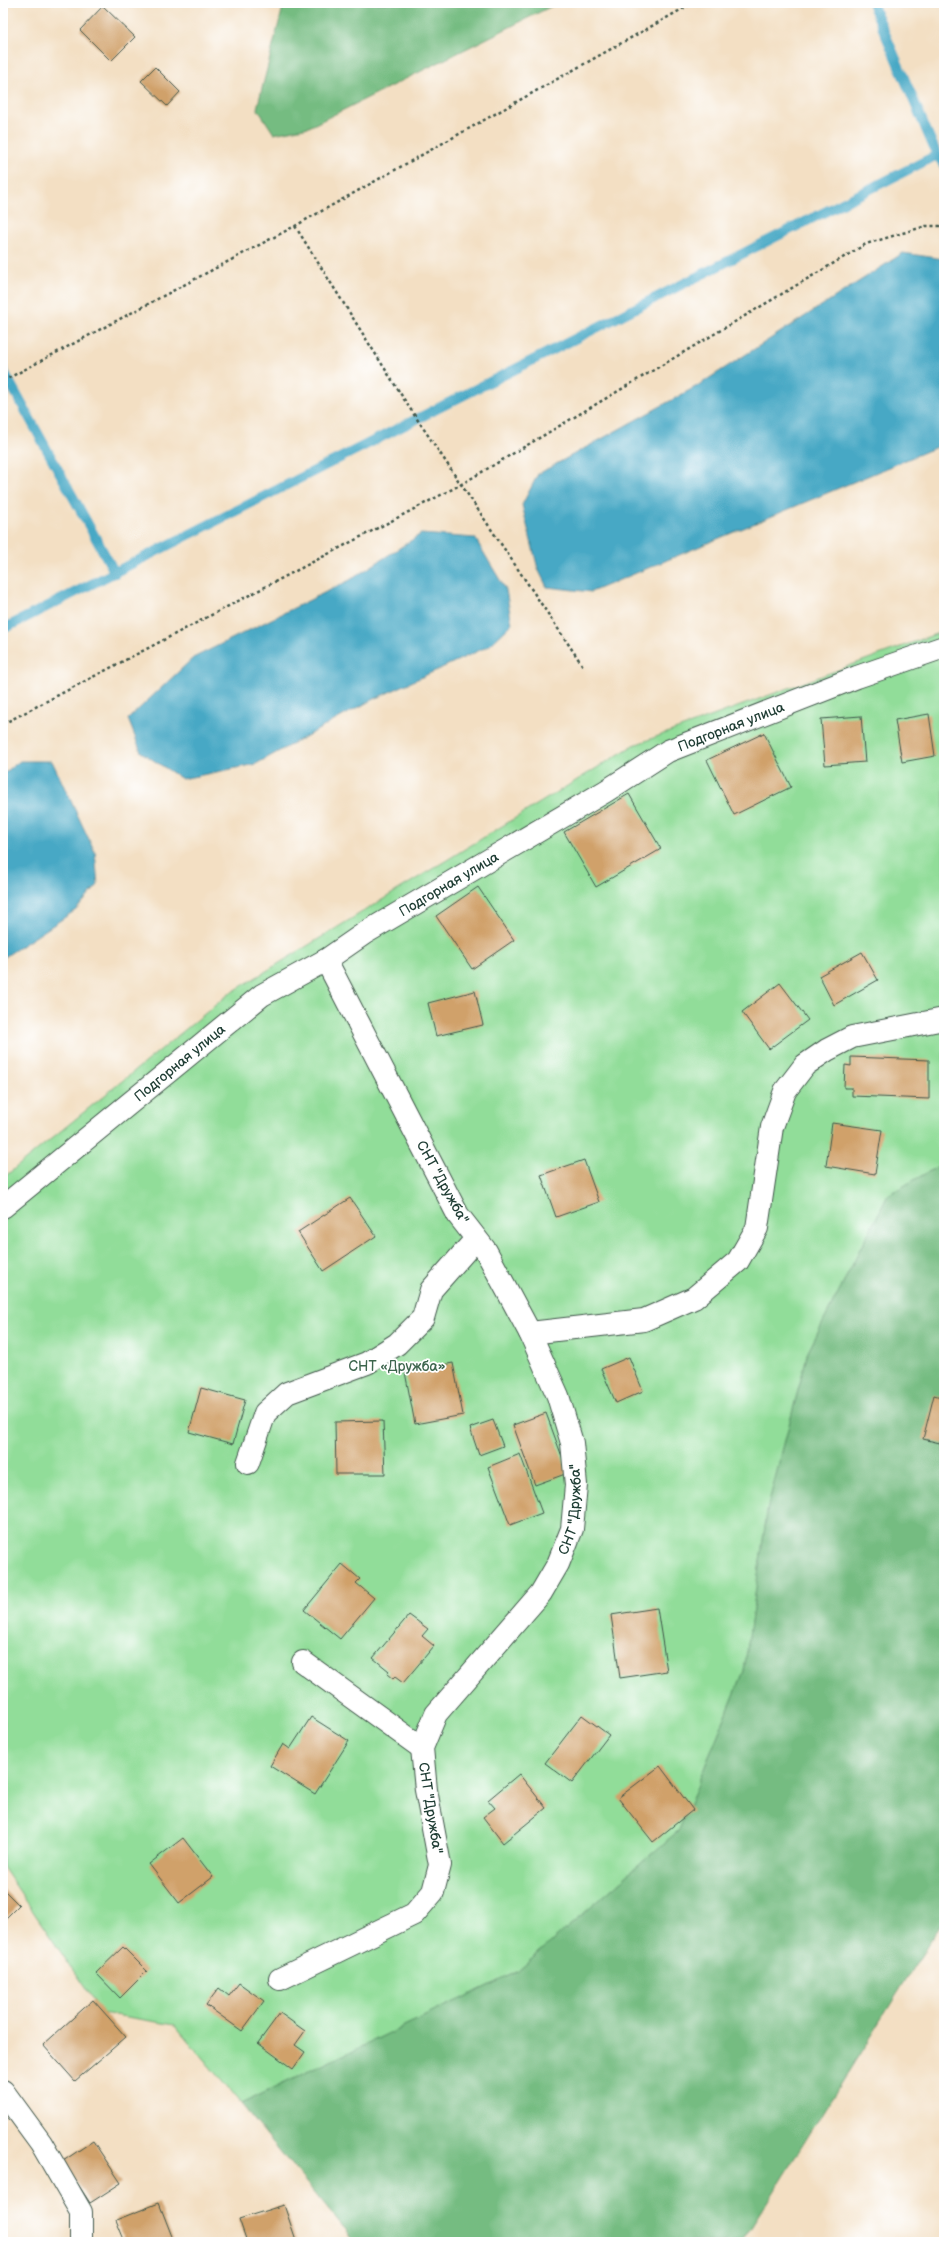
<svg xmlns="http://www.w3.org/2000/svg" width="947" height="2245" viewBox="0 0 947 2245" font-family="'Balsamiq Sans',sans-serif">
<style>
.green{fill:#91dd99;stroke:#588d66}
.forest{fill:#74bc81;stroke:#4a7c5a}
.water{fill:#46a8c5;stroke:#32727c}
.lines{fill:none;stroke-linecap:round;stroke-linejoin:round}
.stream{stroke:#46a8c5;stroke-width:10}
.building{fill:#d0a16a}
.minor-casing{stroke:#3f5549;stroke-width:24}
.path{stroke:#3f5549;stroke-width:2.5;stroke-dasharray:3 3;stroke-linecap:butt}
.minor{stroke:#fff;stroke-width:22}
.labels{text-anchor:middle;stroke-width:3.5;stroke-linejoin:round;paint-order:stroke}
.street-label{font-size:14px;fill:#1f3d34;stroke:#fff}
.park-label{font-size:14px;fill:#3c654d;stroke:#fff}
</style>
<rect width="100%" height="100%" fill="#fff"/>
<filter id="ink" filterUnits="userSpaceOnUse"><feTurbulence type="fractalNoise" baseFrequency=".025" numOctaves="2"/><feDisplacementMap in="SourceGraphic" scale="8" xChannelSelector="R" yChannelSelector="G"/><feConvolveMatrix kernelMatrix="1 2 1 2 8 2 1 2 1" color-interpolation-filters="sRGB"/></filter>
<filter id="wash" filterUnits="userSpaceOnUse"><feTurbulence type="fractalNoise" baseFrequency=".012" numOctaves="4" result="noise"/><feDisplacementMap in="SourceGraphic" scale="16" xChannelSelector="R" yChannelSelector="G"/><feGaussianBlur stdDeviation="0.9" result="paint"/><feColorMatrix in="noise" values="0 0 0 0 0 0 0 0 0 0 0 0 0 0 0 0 0 1.4 0 .05"/><feComposite in="paint" operator="in"/></filter>
<g filter="url(#wash)">
<rect width="100%" height="100%" fill="#f3dfc3"/>
<path class="green" d="M944,631V1163L888,1195L808,1352L768,1506L744,1671L679,1830L517,1972L241,2104L175,2025L102,2013L3,1867V1178L229,994L634,745Z"/>
<path class="forest" d="M284,3H558L309,127L274,134L257,108Z
M944,1163V1919L742,2242H355L241,2104L517,1972L679,1830L744,1671L768,1506L808,1352L888,1195Z"/>
<path class="water" d="M903,253L944,259V444L591,592L547,587L538,569L522,505L538,474L697,386Z
M421,534L475,538L506,590L512,624L489,646L370,701L256,764L182,779L141,752L128,719L193,658L350,580Z
M20,761H52L95,852L98,885L76,910L3,958V774Z"/>
<g class="lines">
<path class="stream" d="M872,3L937,155L944,165
M3,370L115,573
M3,629L937,155"/>
</g>
<g id="blocks">
<path class="building" d="M103,6L135,37L111,61L80,30Z
M155,67L180,92L167,106L141,81Z
M929,714L935,756L902,762L895,720Z
M861,716L865,762L825,765L821,719Z
M764,733L791,787L734,815L707,760Z
M629,794L661,849L596,887L564,832Z
M478,887L514,940L472,969L436,916Z
M862,952L878,980L834,1005L819,976Z
M780,983L808,1020L769,1049L742,1012Z
M475,991L483,1025L436,1036L428,1003Z
M851,1057L929,1060V1099L852,1096V1088H844L845,1065L851,1066Z
M832,1123L882,1130L875,1174L826,1166Z
M584,1160L599,1202L556,1217L541,1175Z
M350,1198L376,1236L323,1271L298,1232Z
M629,1357L643,1391L616,1403L601,1369Z
M453,1363L463,1415L415,1424L405,1372Z
M201,1388L245,1400L233,1444L189,1432Z
M934,1395L944,1398V1444L923,1439Z
M546,1413L568,1473L535,1485L513,1425Z
M493,1420L503,1446L479,1455L470,1428Z
M383,1421L385,1474H336L335,1422Z
M520,1454L542,1513L510,1525L488,1467Z
M342,1564L360,1579L356,1583L374,1598L340,1639L304,1610Z
M657,1608L667,1671L620,1678L611,1615Z
M409,1615L428,1629L422,1636L434,1646L403,1683L395,1677L393,1679L387,1674L389,1671L373,1658Z
M582,1715L609,1735L572,1783L545,1763Z
M311,1717L349,1741L315,1794L270,1766L283,1744L290,1749Z
M660,1766L693,1810L653,1842L618,1798Z
M519,1774L546,1808L503,1843L483,1817L495,1808L488,1800Z
M183,1838L213,1877L179,1903L149,1864Z
M3,1889L19,1905L3,1921Z
M123,1947L147,1971L120,1998L96,1973Z
M239,1983L264,2001L242,2031L206,2005L219,1988L229,1996Z
M93,2000L126,2037L75,2081L43,2045Z
M280,2013L305,2031L295,2045L305,2052L293,2069L258,2043Z
M93,2141L121,2183L90,2203L63,2161Z
M159,2203L173,2239L165,2242H125L116,2220Z
M284,2205L296,2240L288,2242H247L239,2219Z"/>
</g>
</g>
<g filter="url(#ink)">
<use href="#blocks" fill-opacity="0" stroke="#3f5549" stroke-width="1"/>
<g class="lines">
<defs>
<g id="minor">
<path id="s1" d="M3,1207L262,995L326,960L365,933L606,791L668,751L857,677L944,647"/>
<path d="M530,1333L644,1320L694,1298L738,1261L757,1228L772,1127L785,1091L805,1065L827,1050L852,1037L944,1019"/>
<path d="M248,1463L265,1413L287,1393L367,1363L397,1344L423,1318L431,1290L476,1239"/>
<path d="M303,1662L422,1748"/>
<path id="s2" d="M280,1979L414,1914L433,1892L440,1865L426,1790L422,1748L436,1714L541,1593L558,1564L572,1529L576,1485L572,1443L558,1396L530,1333L486,1251L458,1215L326,960"/>
<path d="M3,2091L41,2143L81,2212V2242"/>
</g>
</defs>
<use href="#minor" class="minor-casing"/>
<path class="path" d="M295,226L407,404L583,666
M3,381L295,226L693,3
M3,724L460,485L866,244L926,226H944"/>
<use href="#minor" class="minor"/>
</g>
</g>
<g class="labels">
<g class="street-label">
<text dy="5" stroke="none"><textPath href="#s1" startOffset="876">Подгорная улица</textPath></text>
<text dy="5" stroke="none"><textPath href="#s1" startOffset="552">Подгорная улица</textPath></text>
<text dy="5" stroke="none"><textPath href="#s1" startOffset="228">Подгорная улица</textPath></text>
<text transform="translate(443 1182) rotate(61)" y="5">СНТ "Дружба"</text>
<text dy="5" stroke="none"><textPath href="#s2" startOffset="612">СНТ "Дружба"</textPath></text>
<text transform="translate(431 1808) rotate(81)" y="5">СНТ "Дружба"</text>
</g>
<g class="park-label">
<text x="397" y="1371">СНТ «Дружба»</text>
</g>
</g>
<rect width="947" height="2245" fill="none" stroke="#fff" stroke-width="16"/>
</svg>
